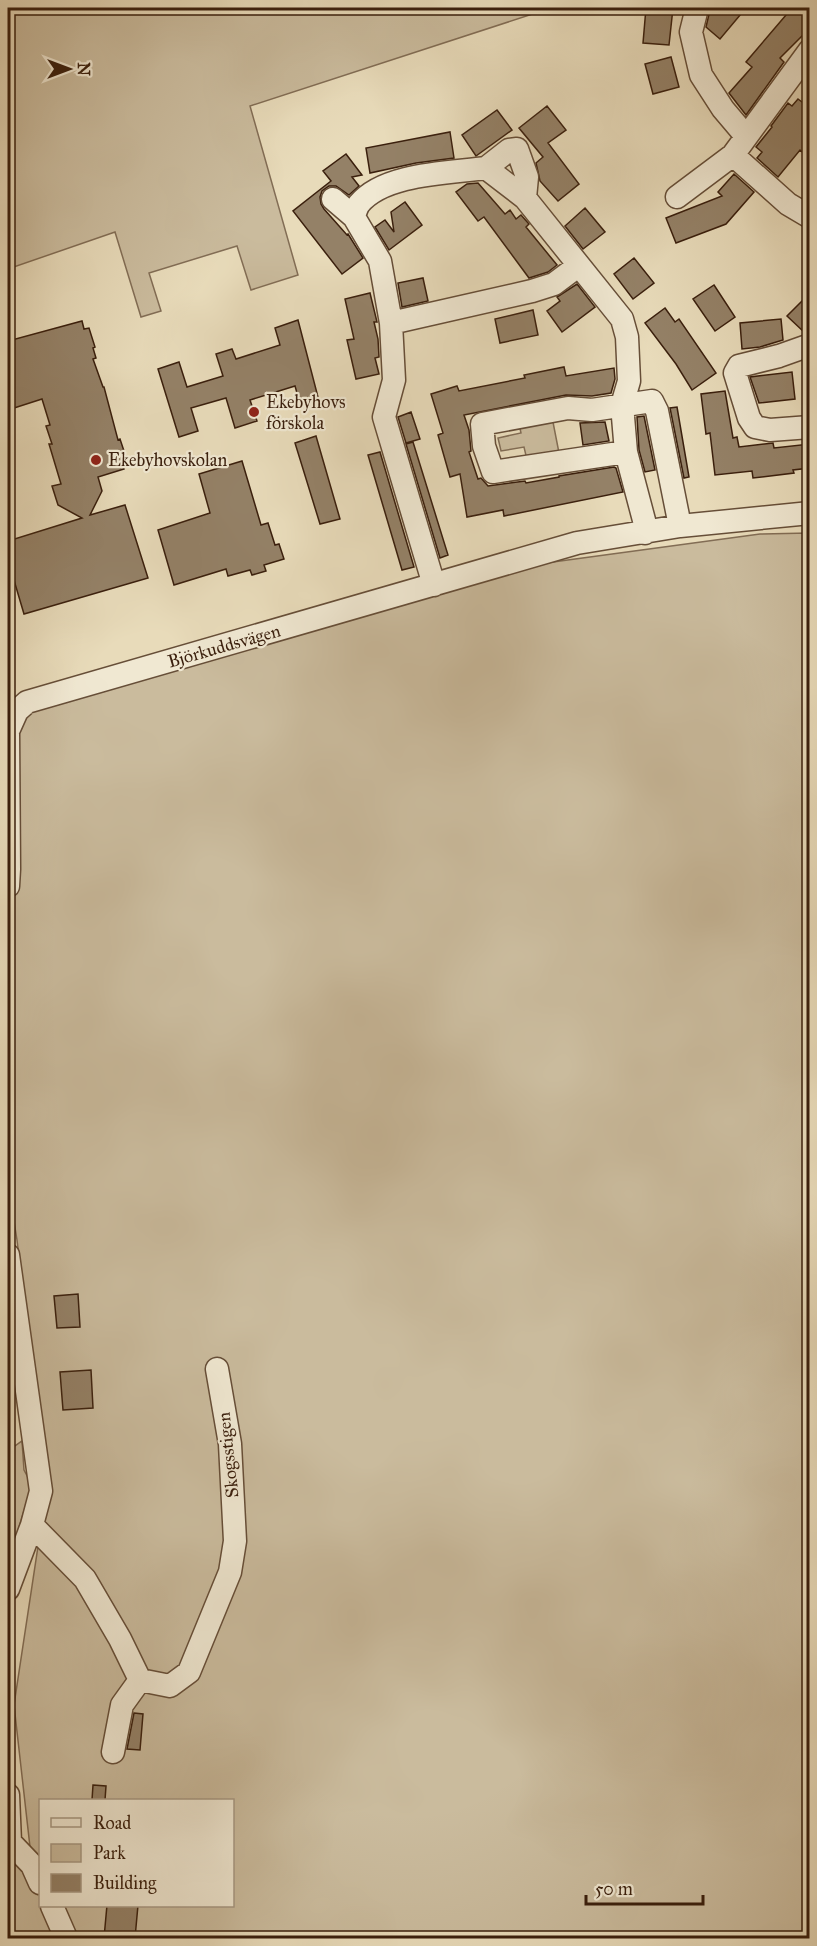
<svg xmlns="http://www.w3.org/2000/svg" width="817" height="1946" viewBox="0 0 817 1946" font-family="'IM FELL Great Primer',serif">
<style>
.green{fill:#cabb9d;stroke:#826d55;stroke-width:1.5;fill-rule:evenodd}
.building{fill:#948167;stroke:#3a1f0d;stroke-width:1.5}
.lines{fill:none;stroke-linecap:round;stroke-linejoin:round}
.minor-casing{stroke:#664e38;stroke-width:25}
.minor{stroke:#f0e8d2;stroke-width:22}
.poi-dot{fill:#8f2418;stroke:#f0e8d2;stroke-width:2}
.labels{text-anchor:middle;stroke-width:4.5;stroke-linejoin:round;paint-order:stroke}
.poi-label{font-size:18px;fill:#3a1f0d;stroke:#f0e8d2;text-anchor:start}
.street-label{font-size:18px;fill:#3a1f0d;stroke:#f0e8d2}
</style>
<rect width="100%" height="100%" fill="#e8dbba"/>
<filter id="stains"><feTurbulence type="fractalNoise" baseFrequency=".00333" numOctaves="4"/><feColorMatrix values="0 0 0 0 .2 0 0 0 0 .09 0 0 0 0 .02 0 0 0 .5 -.17"/></filter>
<radialGradient id="worn" r=".72"><stop offset=".6" stop-color="#630" stop-opacity="0"/><stop offset="1" stop-color="#630" stop-opacity=".3"/></radialGradient>
<path class="green" d="M8,8H551L250,106L298,275L251,290L237,246L149,273L161,311L141,317L115,232L8,269Z
M552,417L560,458L528,464L524,447L501,451L498,438L521,433L519,424Z
M809,533V1938H8V1846L30,1847L14,1705L47,1487L17,1240L8,1184V947L18,853L13,737L23,717L44,703L516,567L760,534ZM40,1800H232V1906H40Z
M22,1441L24,1470L32,1485L8,1563V1451Z"/>
<path class="building" d="M646,8H673L669,45L643,43Z
M710,8H746L720,39L706,27L710,10L714,11Z
M792,8H810V28L780,58L784,62L746,115L729,93L752,67L746,62Z
M671,57L679,87L653,94L645,64Z
M798,99L810,108V159L800,150L778,177L757,158L762,152L756,147L772,127L771,126L788,103L792,106Z
M547,106L566,130L548,143L579,184L558,201L540,181L536,163L543,157L519,128Z
M497,110L512,130L476,156L462,135Z
M450,132L454,158L416,163L370,173L366,148Z
M346,154L362,175L352,177L359,186L349,195L336,186H329L322,191L320,197L321,204L324,209L347,235L348,234L363,258L342,274L293,211L331,181L323,171Z
M734,174L754,192L726,224L676,243L666,218L722,196L718,192Z
M478,183L505,214L510,210L516,219L521,215L529,224L526,227L557,265L548,272L529,278L484,217L478,221L456,192L467,184Z
M405,202L422,225L389,250L375,227L385,220L394,232L391,212Z
M585,208L605,232L583,249L565,226Z
M634,258L654,283L633,299L614,274Z
M423,278L428,301L402,307L398,283Z
M577,284L595,307L562,332L547,311L560,301L557,297Z
M714,285L735,317L715,331L693,299Z
M370,293L377,322H374L378,339L379,357L375,358L379,374L356,379L347,340L354,339L345,299Z
M810,293V332L805,333L787,316Z
M665,308L675,322L679,319L716,373L692,390L676,364L645,323Z
M533,310L538,335L500,343L495,319Z
M781,319L783,340L760,347L742,349L740,323Z
M298,320L319,401L301,407L295,386L250,400L257,421L235,428L226,398L191,408L198,431L179,437L158,369L179,362L187,387L223,376L216,354L232,349L236,359L280,345L275,328Z
M82,321L84,329L89,328L95,347L93,348L96,358L93,359L103,387H104L118,440L120,439L127,460L122,462L124,469L98,477L102,491L90,515L125,505L148,578L24,614L8,560V541L82,518L58,505L52,486L61,484L49,444H52L46,426L50,425L42,399L8,410V379L12,378L8,360V341Z
M564,367L566,376L614,368L615,379L611,393L592,396L566,395L464,415L469,430L471,451L469,452L478,479L481,478L488,486L525,481L526,483L559,477V476L614,467L616,468L623,492L504,516L503,510L467,517L460,474L450,477L438,435L443,433L431,394L457,386L459,391L525,378L524,375Z
M792,372L795,399L759,403L750,377Z
M725,391L733,438L737,437L739,447L773,443L774,448L810,444V468L793,470L794,473L753,478L752,471L715,475L710,433L706,434L701,394Z
M677,407L689,477L684,478L670,408Z
M411,412L420,439L406,443L398,417Z
M644,416L655,470L645,472L639,450L637,417Z
M605,422L609,441L583,445L580,423Z
M316,436L340,519L320,524L295,443Z
M413,442L448,555L440,558L406,444Z
M380,452L414,567L402,570L368,455Z
M242,461L261,525L268,523L275,545L279,544L284,559L264,565L266,571L252,575L250,570L228,576L226,569L174,585L158,530L210,513L199,474Z
M78,1294L80,1327L57,1328L54,1296Z
M91,1370L93,1408L63,1410L60,1372Z
M134,1713L143,1714L140,1750L127,1749Z
M93,1785L106,1786L105,1800H92Z
M107,1905H138L135,1938H104Z"/>
<g class="lines">
<defs>
<path id="minor" d="M697,8L691,32L701,75L723,109L745,135
M810,50L733,155L788,204L810,217
M486,168L509,150L517,149L527,177L525,198
M677,197L733,155
M333,199L354,217
M391,323L532,291L554,284L578,266
M810,345L779,356L739,366L735,373L749,418L755,427L770,430L810,427
M626,452L493,472L484,446L482,424L568,408L592,410L652,401L657,411L680,526
M434,585L384,417L394,380L391,323L380,261L354,217C355,213 357,207 359,204C384,173 450,173 486,168L525,198L622,319L627,337L629,381L622,405L626,452L645,524V533
M8,886L9,869L8,731L17,711L27,702L577,543L680,526L810,513
M8,1255L41,1491L32,1525L8,1589
M32,1525L85,1579L120,1639L140,1680L170,1686L189,1672L230,1572L235,1541L230,1444L217,1369
M113,1752L122,1705L140,1680
M8,1795L10,1842L32,1865L40,1883
M52,1906L66,1938"/>
</defs>
<use href="#minor" class="minor-casing"/>
<use href="#minor" class="minor"/>
</g>
<g class="poi-dot">
<circle cx="254" cy="412" r="6"/>
<circle cx="96" cy="460" r="6"/>
</g>
<g class="labels">
<g class="poi-label">
<text x="266" y="408">Ekebyhovs<tspan x="266" dy="21">förskola</tspan></text>
<text x="108" y="466">Ekebyhovskolan</text>
</g>
<g class="street-label">
<text transform="translate(224 646) rotate(-16)" y="6">Björkuddsvägen</text>
<text transform="translate(228 1455) rotate(-96)" y="6">Skogsstigen</text>
</g>
</g>
<rect width="817" height="1946" fill="none" stroke="#e8dbba" stroke-width="30"/>
<rect x="9" y="9" width="799" height="1928" fill="none" stroke="#3a1f0d" stroke-width="3"/>
<rect x="15" y="15" width="787" height="1916" fill="none" stroke="#3a1f0d" stroke-width="1.5"/>
<rect x="39" y="1799" width="195" height="108" fill="#f0e8d2" stroke="#a79883" stroke-width="1.5"/>
<rect x="51" y="1818" width="30" height="9" fill="#f0e8d2" stroke="#a79883" stroke-width="1.5"/>
<text x="93" y="1829" font-size="18" fill="#3a1f0d">Road</text>
<rect x="51" y="1844" width="30" height="18" fill="#cabb9d" stroke="#a79883" stroke-width="1.5"/>
<text x="93" y="1859" font-size="18" fill="#3a1f0d">Park</text>
<rect x="51" y="1874" width="30" height="18" fill="#948167" stroke="#a79883" stroke-width="1.5"/>
<text x="93" y="1889" font-size="18" fill="#3a1f0d">Building</text>
<g transform="translate(69 69) rotate(90)" stroke="#f0e8d2" stroke-width="4.5" paint-order="stroke">
<path d="M0-4.5L10 22L0 15L-10 22Z" fill="#3a1f0d"/>
<text y="-9" font-size="16" font-weight="bold" text-anchor="middle" fill="#3a1f0d">N</text>
</g>
<path d="M586 1895v9h117v-9" fill="none" stroke="#3a1f0d" stroke-width="3"/>
<text x="595" y="1895" font-size="18" fill="#3a1f0d" stroke="#f0e8d2" stroke-width="4.5" paint-order="stroke">50 m</text>
<rect width="100%" height="100%" filter="url(#stains)"/>
<rect width="100%" height="100%" fill="url(#worn)"/>
</svg>
